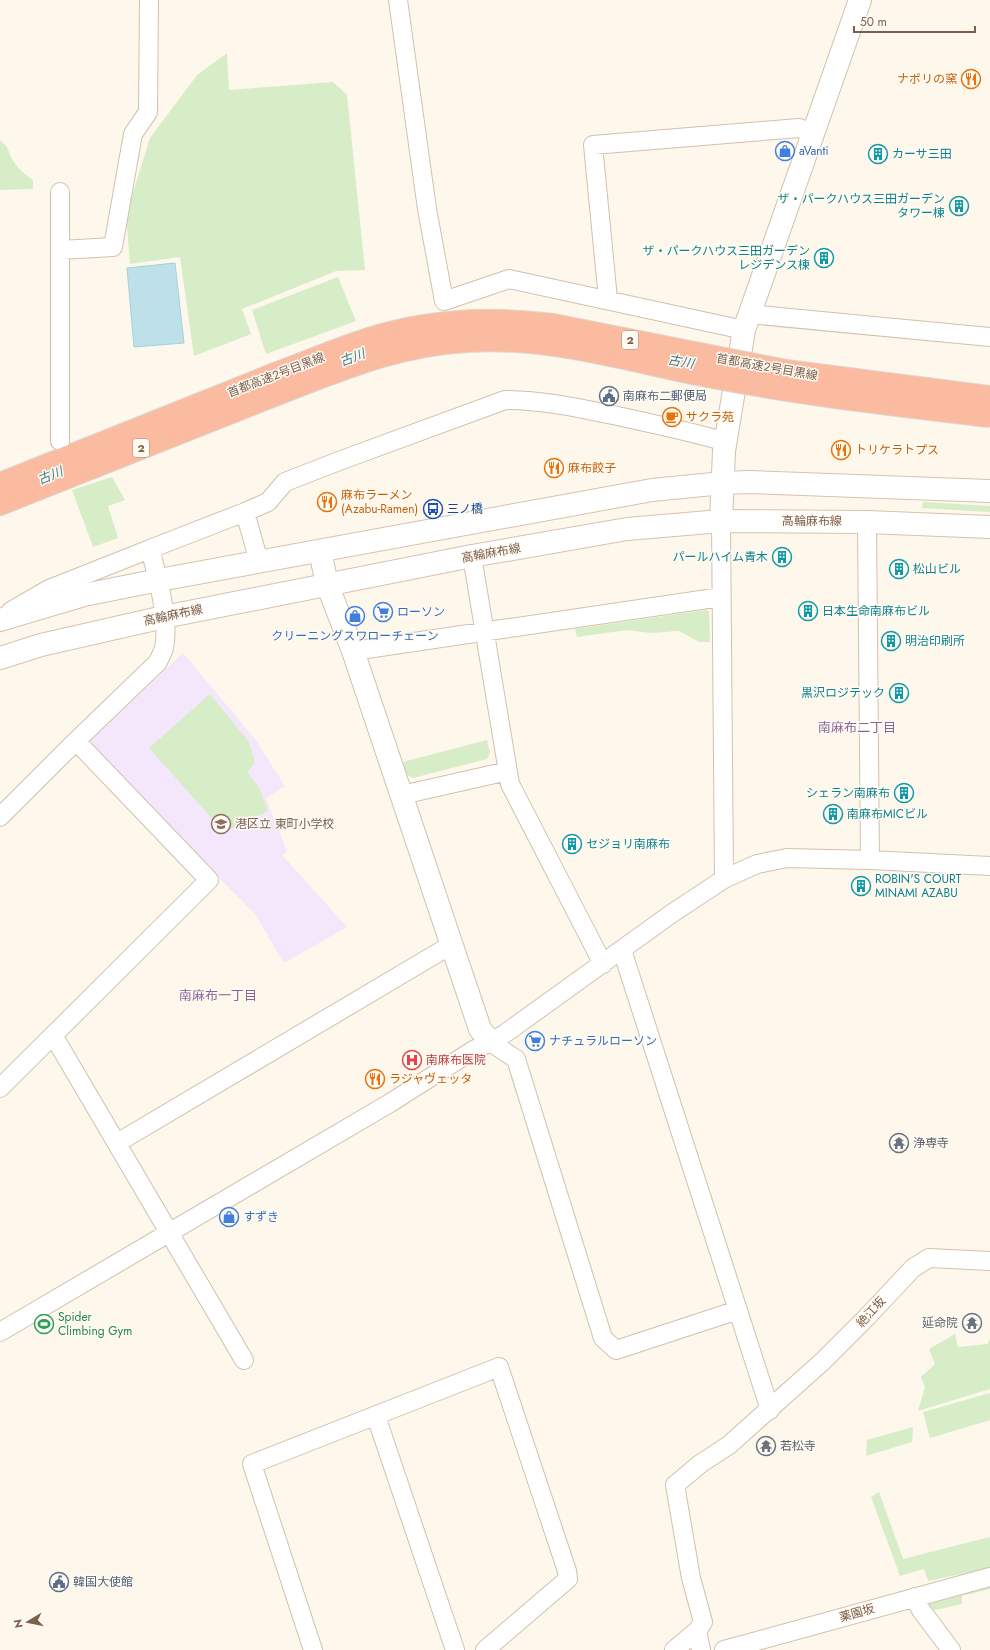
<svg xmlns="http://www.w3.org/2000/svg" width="990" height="1650" viewBox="0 0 990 1650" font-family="Jost,'Noto Sans JP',sans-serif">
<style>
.education{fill:#f4e7fb}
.green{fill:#d6edc8}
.water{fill:#bee1e9;stroke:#a3d1dc}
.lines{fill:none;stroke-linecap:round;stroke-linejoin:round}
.minor-casing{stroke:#d2c0af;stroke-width:20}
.tertiary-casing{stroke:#d2c0af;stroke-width:24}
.secondary-casing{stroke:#d7c2af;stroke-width:24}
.motorway-casing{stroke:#ddd5d0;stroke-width:24}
.minor{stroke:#fff;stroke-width:18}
.tertiary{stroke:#fff;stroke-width:22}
.secondary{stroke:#fff;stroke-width:22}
.motorway{stroke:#fabba0;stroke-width:22}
.motorway-bridge-casing{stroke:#ddd5d0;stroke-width:24;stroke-linecap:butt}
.motorway-bridge{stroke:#fabba0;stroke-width:22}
.labels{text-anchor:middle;stroke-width:3;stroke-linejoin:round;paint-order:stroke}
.shield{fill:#fffbf3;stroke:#a38d7e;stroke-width:1}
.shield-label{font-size:11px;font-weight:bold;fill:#7b5e4c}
.food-label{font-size:12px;fill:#c56008;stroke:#fffbf3;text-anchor:start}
.shop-label{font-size:12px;fill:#366cbe;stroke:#fffbf3;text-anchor:start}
.culture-label{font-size:12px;fill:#0d838f;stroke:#fffbf3;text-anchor:start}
.street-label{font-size:12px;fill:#7b5e4c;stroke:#fffbf3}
.service-label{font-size:12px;fill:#4e5e75;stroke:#fffbf3;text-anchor:start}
.transit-label{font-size:12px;fill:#164399;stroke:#fffbf3;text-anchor:start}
.education-label{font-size:12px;fill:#785e54;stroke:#fffbf3;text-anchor:start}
.health-label{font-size:12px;fill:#be3a42;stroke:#fffbf3;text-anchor:start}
.worship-label{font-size:12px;fill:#5b616d;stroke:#fffbf3;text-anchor:start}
.leisure-label{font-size:12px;fill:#27864d;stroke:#fffbf3;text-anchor:start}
.water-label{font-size:13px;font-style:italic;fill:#407a88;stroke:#fffbf3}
.neighbourhood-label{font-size:13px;fill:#886497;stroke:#fffbf3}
</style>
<rect width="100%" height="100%" fill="#fef7eb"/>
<path class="education" d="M183,653L255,739L285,786L266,798L287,851L282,855L347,927L284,963L255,914L113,771L88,743Z"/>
<path class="green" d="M227,53L229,90L333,82L347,95L365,270L336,271L242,309L251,334L194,356L180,257L130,264L126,215L150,138L197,75Z
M0,140C10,149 7,149 12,159C17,168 24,174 33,180V189L0,190Z
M338,277L356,321L266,354L252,310Z
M112,477L125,500L108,506L118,538L93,547L72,490Z
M923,502L990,506V512L922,508Z
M706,610L709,611L710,642H699L679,631L651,633L627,630L577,637L575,629Z
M210,694L249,742L255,763L247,772L259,787L268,811L224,832L149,748Z
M487,740L490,753L487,759L413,778L406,774L403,762Z
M955,1334L958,1347L988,1344L990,1339V1389L918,1411L925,1387L921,1377L935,1364L929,1349Z
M990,1393V1420L930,1438L923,1412Z
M913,1427L912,1442L866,1456L867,1440Z
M879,1492L903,1559L990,1537V1568L928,1581L924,1569L900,1576L871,1497Z
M990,1585V1589L962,1596V1604L931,1611L926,1601Z"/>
<path class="water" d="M175,263L184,343L134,347L127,268Z"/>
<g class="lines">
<defs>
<path id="minor" d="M398,0L427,209L444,301L509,279L744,330
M60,192V441
M60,250L113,247L133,134L148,112L149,0
M608,299L593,145L799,128L814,133
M748,314L990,337
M245,512L268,502L285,482L339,461L505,400C545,400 583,409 622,417C657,425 692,432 726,442
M721,521L724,879
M867,522L870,860L990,866
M150,549L245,512L259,562
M472,556L510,784L603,964
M353,651L721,597
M402,795L508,771
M0,817L76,741L158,662C160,657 163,652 164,648C170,621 157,575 150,549L49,589L11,611
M622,950L770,1410
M53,1035L244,1360
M490,1042L516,1059L603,1338L616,1350L738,1310
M0,1088L209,880L76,741
M117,1143L451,945
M0,1332L390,1103L472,1051L503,1035L671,914L724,879L757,864L787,858L870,860
M376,1416L455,1650
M915,1597L921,1610L951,1650
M697,1631L701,1650
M313,1650L252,1464L499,1367L567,1571L568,1579L485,1650
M674,1650L697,1631L703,1622L691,1578L675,1485L700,1464L729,1445L823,1361L867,1317L913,1268L929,1258L990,1261
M724,1650L990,1577"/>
<path id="tertiary" d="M721,521L724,451L744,330L860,0
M320,551L327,584L353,651L480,1029L490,1042"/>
<path id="secondary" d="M0,620L84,595L159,580L652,490L723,483L749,482L990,491
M0,658L41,645L164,617L472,556L627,529L721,521L867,522L990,527"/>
<path id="motorway" d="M0,484L275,374
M0,504L282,392"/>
</defs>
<use href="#minor" class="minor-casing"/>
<use href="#tertiary" class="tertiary-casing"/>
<use href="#secondary" class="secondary-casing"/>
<use href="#motorway" class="motorway-casing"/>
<use href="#minor" class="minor"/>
<use href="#tertiary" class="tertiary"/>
<use href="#secondary" class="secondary"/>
<use href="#motorway" class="motorway"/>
<defs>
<path id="motorway-bridge" d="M275,374C307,362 338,349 369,339C429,320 491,317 553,325L786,371L990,397
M282,392C345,368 398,345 467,341C549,335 633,362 713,377C805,395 897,405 990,416"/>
</defs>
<use href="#motorway-bridge" class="motorway-bridge-casing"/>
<use href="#motorway-bridge" class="motorway-bridge"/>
</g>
<defs>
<symbol id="restaurant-ring" viewBox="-11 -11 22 22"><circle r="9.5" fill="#fffbf3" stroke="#e8710a" stroke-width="1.5"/><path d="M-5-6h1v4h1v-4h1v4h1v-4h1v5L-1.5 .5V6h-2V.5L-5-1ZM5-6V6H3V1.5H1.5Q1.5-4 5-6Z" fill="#e8710a"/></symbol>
<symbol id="shop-ring" viewBox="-11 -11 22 22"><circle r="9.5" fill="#fffbf3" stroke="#3f7fe0" stroke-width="1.5"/><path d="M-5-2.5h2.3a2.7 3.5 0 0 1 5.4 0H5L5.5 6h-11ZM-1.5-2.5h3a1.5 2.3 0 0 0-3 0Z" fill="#3f7fe0"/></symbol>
<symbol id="building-ring" viewBox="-11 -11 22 22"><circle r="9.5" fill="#fffbf3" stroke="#0f9aa8" stroke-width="1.5"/><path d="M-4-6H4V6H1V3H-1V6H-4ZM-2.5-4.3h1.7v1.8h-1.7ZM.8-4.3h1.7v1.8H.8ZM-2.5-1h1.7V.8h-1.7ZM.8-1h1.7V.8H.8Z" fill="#0f9aa8"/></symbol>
<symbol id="civic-ring" viewBox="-11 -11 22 22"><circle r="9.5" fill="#fffbf3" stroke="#5c6f8a" stroke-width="1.5"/><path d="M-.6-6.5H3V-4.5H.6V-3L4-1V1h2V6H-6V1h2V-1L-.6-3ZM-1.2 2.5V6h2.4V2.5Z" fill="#5c6f8a"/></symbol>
<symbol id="cafe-ring" viewBox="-11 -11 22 22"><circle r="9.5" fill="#fffbf3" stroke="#e8710a" stroke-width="1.5"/><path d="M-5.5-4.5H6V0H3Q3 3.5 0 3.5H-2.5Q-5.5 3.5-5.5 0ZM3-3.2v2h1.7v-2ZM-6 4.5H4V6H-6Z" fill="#e8710a"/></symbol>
<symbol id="bus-ring" viewBox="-11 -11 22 22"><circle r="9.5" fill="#fffbf3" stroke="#1a4fb4" stroke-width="1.5"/><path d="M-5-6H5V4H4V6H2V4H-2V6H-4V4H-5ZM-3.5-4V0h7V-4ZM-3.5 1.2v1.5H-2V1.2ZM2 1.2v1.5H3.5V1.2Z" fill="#1a4fb4"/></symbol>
<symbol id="supermarket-ring" viewBox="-11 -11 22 22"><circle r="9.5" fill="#fffbf3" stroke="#3f7fe0" stroke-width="1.5"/><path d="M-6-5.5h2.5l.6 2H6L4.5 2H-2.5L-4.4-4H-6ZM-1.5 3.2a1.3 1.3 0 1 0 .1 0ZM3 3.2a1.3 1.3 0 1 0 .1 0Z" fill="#3f7fe0"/></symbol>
<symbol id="school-ring" viewBox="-11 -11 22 22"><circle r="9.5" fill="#fffbf3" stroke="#8d6e63" stroke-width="1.5"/><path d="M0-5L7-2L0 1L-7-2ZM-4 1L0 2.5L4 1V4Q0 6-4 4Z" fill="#8d6e63"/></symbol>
<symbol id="hospital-ring" viewBox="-11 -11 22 22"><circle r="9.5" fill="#fffbf3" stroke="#e0444e" stroke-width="1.5"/><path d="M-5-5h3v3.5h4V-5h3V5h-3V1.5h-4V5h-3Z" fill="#e0444e"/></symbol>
<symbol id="temple-ring" viewBox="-11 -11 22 22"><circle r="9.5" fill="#fffbf3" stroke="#6b7280" stroke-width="1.5"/><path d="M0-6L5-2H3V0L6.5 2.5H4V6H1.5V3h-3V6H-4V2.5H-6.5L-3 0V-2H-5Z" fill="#6b7280"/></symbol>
<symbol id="stadium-ring" viewBox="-11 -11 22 22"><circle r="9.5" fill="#fffbf3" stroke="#2e9e5b" stroke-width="1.5"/><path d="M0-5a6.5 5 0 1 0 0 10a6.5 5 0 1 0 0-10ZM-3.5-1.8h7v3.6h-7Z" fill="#2e9e5b"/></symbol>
</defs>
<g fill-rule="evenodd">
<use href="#restaurant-ring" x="960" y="68" width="22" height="22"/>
<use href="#shop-ring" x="774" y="140" width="22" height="22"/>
<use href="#building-ring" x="867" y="143" width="22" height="22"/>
<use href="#building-ring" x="948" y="195" width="22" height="22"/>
<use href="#building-ring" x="813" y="247" width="22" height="22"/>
<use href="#civic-ring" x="598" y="385" width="22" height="22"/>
<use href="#cafe-ring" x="661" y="406" width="22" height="22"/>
<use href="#restaurant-ring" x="830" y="439" width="22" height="22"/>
<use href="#restaurant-ring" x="543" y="457" width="22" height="22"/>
<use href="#restaurant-ring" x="316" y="491" width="22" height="22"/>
<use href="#bus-ring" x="422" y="498" width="22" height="22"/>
<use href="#building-ring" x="771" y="546" width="22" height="22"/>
<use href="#building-ring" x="888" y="558" width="22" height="22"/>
<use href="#building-ring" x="797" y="600" width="22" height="22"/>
<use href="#supermarket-ring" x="372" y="601" width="22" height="22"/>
<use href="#shop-ring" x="344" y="605" width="22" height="22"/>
<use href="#building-ring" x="880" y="630" width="22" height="22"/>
<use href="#building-ring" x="888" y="682" width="22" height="22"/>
<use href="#building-ring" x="893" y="782" width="22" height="22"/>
<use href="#building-ring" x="822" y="803" width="22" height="22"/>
<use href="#school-ring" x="210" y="813" width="22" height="22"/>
<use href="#building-ring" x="561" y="833" width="22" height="22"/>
<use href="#building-ring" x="850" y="875" width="22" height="22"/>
<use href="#supermarket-ring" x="524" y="1030" width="22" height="22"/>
<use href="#hospital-ring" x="401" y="1049" width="22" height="22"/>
<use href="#restaurant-ring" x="364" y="1068" width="22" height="22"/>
<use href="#temple-ring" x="888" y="1132" width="22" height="22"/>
<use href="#shop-ring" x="218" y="1206" width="22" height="22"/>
<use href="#temple-ring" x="961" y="1312" width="22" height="22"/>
<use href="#stadium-ring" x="33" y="1313" width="22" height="22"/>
<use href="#temple-ring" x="755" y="1435" width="22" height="22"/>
<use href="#civic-ring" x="48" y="1571" width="22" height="22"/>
</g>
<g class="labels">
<g class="shield">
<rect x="622" y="331" width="16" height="18" rx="3"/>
<rect x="133" y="439" width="16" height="18" rx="3"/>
</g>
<g class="shield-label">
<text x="630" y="344">2</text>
<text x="141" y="452">2</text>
</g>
<g class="food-label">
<text x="957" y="83" text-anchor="end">ナポリの窯</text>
<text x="686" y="421">サクラ苑</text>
<text x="855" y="454">トリケラトプス</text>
<text x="568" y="472">麻布餃子</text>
<text x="341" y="499">麻布ラーメン<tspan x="341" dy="14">(Azabu-Ramen)</tspan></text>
<text x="389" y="1083">ラジャヴェッタ</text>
</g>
<g class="shop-label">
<text x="799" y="155">aVanti</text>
<text x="397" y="616">ローソン</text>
<text x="355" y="640" text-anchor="middle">クリーニングスワローチェーン</text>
<text x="549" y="1045">ナチュラルローソン</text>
<text x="243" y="1221">すずき</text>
</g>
<g class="culture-label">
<text x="892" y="158">カーサ三田</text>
<text x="945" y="203" text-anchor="end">ザ・パークハウス三田ガーデン<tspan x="945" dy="14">タワー棟</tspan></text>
<text x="810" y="255" text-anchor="end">ザ・パークハウス三田ガーデン<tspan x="810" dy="14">レジデンス棟</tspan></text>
<text x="768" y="561" text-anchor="end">パールハイム青木</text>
<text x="913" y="573">松山ビル</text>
<text x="822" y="615">日本生命南麻布ビル</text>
<text x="905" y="645">明治印刷所</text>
<text x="885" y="697" text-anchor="end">黒沢ロジテック</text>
<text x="890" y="797" text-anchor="end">シェラン南麻布</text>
<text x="847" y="818">南麻布MICビル</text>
<text x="586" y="848">セジョリ南麻布</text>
<text x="875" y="883">ROBIN'S COURT<tspan x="875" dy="14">MINAMI AZABU</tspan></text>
</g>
<g class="street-label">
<text transform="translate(767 367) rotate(10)" y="4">首都高速2号目黒線</text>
<text transform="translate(276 375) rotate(-21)" y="4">首都高速2号目黒線</text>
<text x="812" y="525">高輪麻布線</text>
<text transform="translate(491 553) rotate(-10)" y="4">高輪麻布線</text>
<text transform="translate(173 615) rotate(-12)" y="4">高輪麻布線</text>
<text transform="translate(871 1312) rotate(-47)" y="4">絶江坂</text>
<text transform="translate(857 1613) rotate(-16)" y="4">薬園坂</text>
</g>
<g class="service-label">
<text x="623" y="400">南麻布二郵便局</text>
<text x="73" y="1586">韓国大使館</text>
</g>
<g class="transit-label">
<text x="447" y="513">三ノ橋</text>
</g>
<g class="education-label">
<text x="235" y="828">港区立 東町小学校</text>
</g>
<g class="health-label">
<text x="426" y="1064">南麻布医院</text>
</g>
<g class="worship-label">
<text x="913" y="1147">浄専寺</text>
<text x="958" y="1327" text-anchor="end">延命院</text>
<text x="780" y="1450">若松寺</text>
</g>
<g class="leisure-label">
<text x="58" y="1321">Spider<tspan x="58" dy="14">Climbing Gym</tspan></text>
</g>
<g class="water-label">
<text transform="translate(352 357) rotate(-21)" y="5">古川</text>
<text transform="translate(681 361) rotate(10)" y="5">古川</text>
<text transform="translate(50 475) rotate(-22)" y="5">古川</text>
</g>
<g class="neighbourhood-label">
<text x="857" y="732">南麻布二丁目</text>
<text x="218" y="1000">南麻布一丁目</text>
</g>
</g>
<g transform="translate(28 1622) rotate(260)" stroke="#fffbf3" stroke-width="3" paint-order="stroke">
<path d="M0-3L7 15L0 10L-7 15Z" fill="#7b5e4c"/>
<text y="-6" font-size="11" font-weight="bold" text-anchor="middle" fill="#7b5e4c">N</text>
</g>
<path d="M854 26v6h121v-6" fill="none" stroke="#7b5e4c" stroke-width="2"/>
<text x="860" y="26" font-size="12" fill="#7b5e4c" stroke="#fffbf3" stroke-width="3" paint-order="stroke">50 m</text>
</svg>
